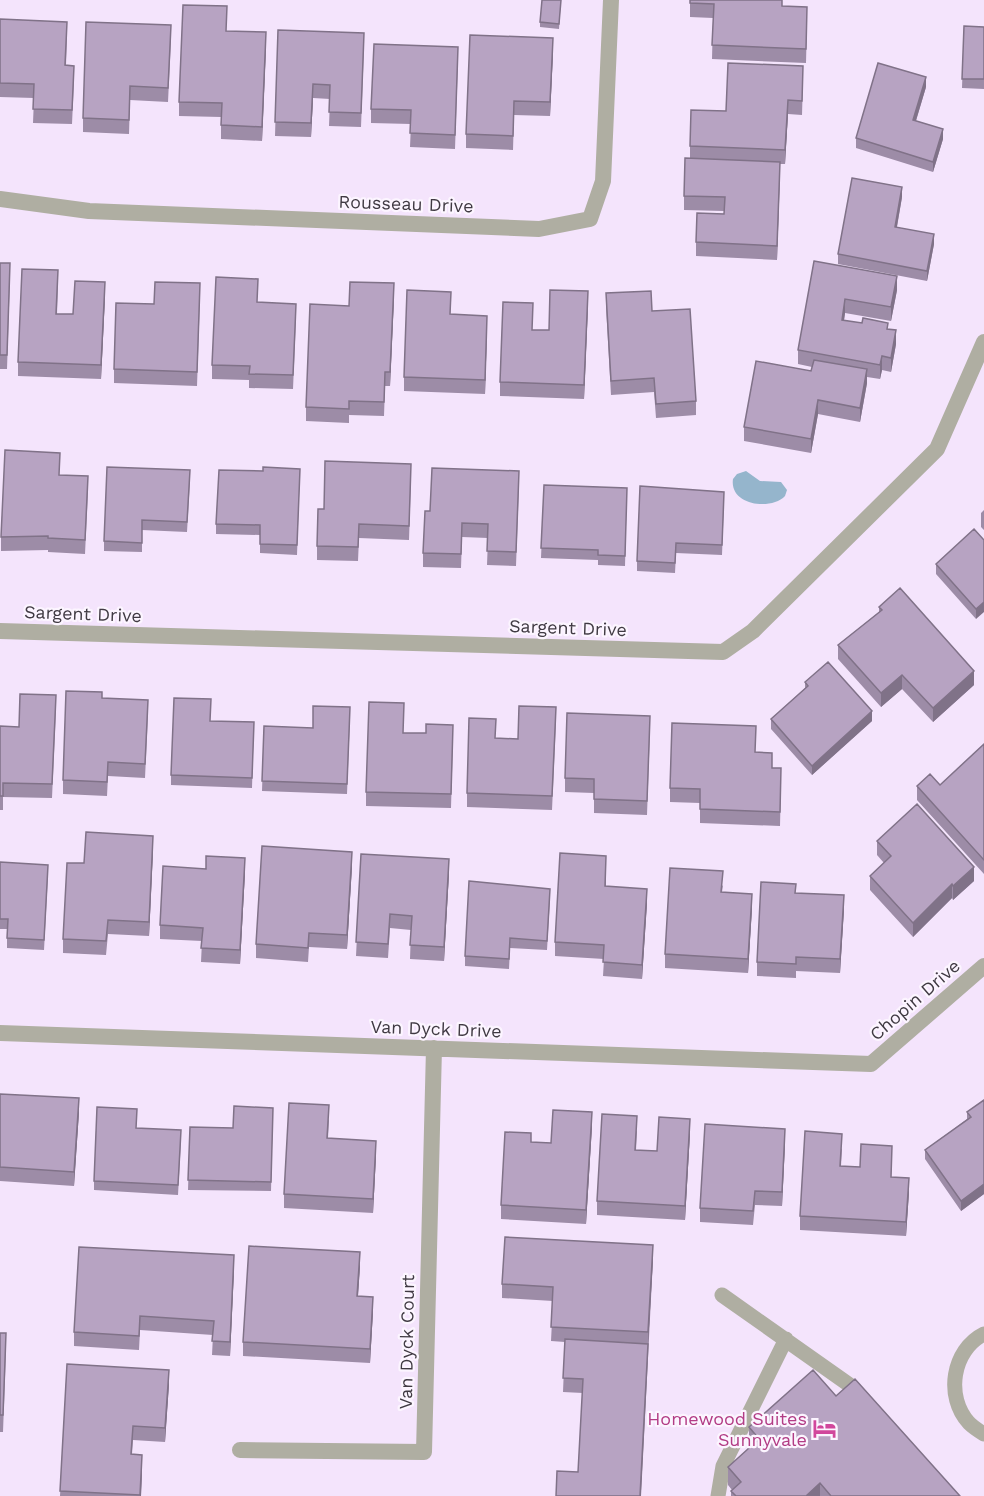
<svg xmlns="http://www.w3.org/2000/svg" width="984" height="1496" viewBox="0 0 984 1496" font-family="'Work Sans',sans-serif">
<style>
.water{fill:#95b5cc}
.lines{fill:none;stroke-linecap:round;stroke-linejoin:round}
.service{stroke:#afaea2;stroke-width:15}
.minor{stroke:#afaea2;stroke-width:16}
.wall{fill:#9d8ca7}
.shaded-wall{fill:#807288}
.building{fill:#b7a3c2;stroke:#807288;stroke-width:1.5}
.labels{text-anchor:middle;stroke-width:4.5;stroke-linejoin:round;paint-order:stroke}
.street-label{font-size:18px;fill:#403a43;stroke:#fcf5ff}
.hotel-label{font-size:18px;fill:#b23c85;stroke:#fcf5ff;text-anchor:end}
</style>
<rect width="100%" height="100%" fill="#f4e4fc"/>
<path class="water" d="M746,471L760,481L781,482L787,490L785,496C771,511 729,505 733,479L737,474Z"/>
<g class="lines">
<path class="service" d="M722,1295L851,1386
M984,1334C952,1350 945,1397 969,1423C973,1427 979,1431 984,1434
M718,1496L723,1466L786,1339"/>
<path class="minor" d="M0,199L89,211L539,229L590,219L603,181L611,0
M0,631L723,652L753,631L937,449L984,342
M0,1033L871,1064L984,966
M240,1450L424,1452L434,1048"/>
</g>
<path class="wall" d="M561,0L559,29L540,27V22Z
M690,0H782V6L807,21L806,63L712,59L713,18L690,17Z
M0,19L67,36L66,65L74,80L72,124L33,123L34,98L0,97Z
M964,26L984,27V89L962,88Z
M278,30L364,47L361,127L329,126L330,99L313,98L311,137L275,136Z
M226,31L266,46L262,141L221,139V117L179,116V102Z
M171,39L168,102L130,100L129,134L83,132V118Z
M553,52L550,116L514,115L513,150L466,148V134Z
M458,61L455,149L410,147L411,124L371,123V109Z
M803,80L802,115L788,114L785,164H780L777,260L696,256V242L724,214V211L684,210V196L690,158V146L726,111Z
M926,87L916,121L943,139L933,172L856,148V138Z
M902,197L897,227L934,244L927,281L838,264V254Z
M814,261L897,290L891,321L845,313L844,320L888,329L896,344L891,372L882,370L880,379L867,377V383L860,422L818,414L811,453L744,441V427L811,371L812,367L798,364V350Z
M0,263L10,277L7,369H0Z
M58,284L57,314H73L105,296L101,379L18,376V362Z
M606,293L652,311L696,401V415L656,418L654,392L611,395L606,307Z
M200,297L197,386L114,383V369L154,304Z
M394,297L390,386H385L384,416L349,415V423L306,421V407L349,306Z
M258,302L296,318L293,389L249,388V380L212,379V365Z
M588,305L584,399L500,396V382L532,330H549Z
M451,306L450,314L487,330L485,394L404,391V377Z
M300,469L297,555L260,553V535L216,534V524L263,471Z
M60,475L88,490L85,554L48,552V550L1,551V537Z
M411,478L409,540L359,538L358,561L317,560V546L324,509Z
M190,480L187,532L142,530V552L104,551V541Z
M519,485L516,566L487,565L488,538L462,537L461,568L423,567V553L430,511Z
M544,485L627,488L625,566L598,565V560L541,558Z
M724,502L722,555L676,553L675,573L637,571V561Z
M984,510V530L981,527V513Z
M984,540L976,619L936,574V564Z
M879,607L974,685L933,722L902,689L881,707L838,659V645L879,612Z
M805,682L872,721L812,775L771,729V719L805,688Z
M102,698L148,714L145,778L108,776L107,796L63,794V780Z
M56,709L52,798L3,797V810H0V726L19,727Z
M350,717L347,794L262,791L264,726L313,728Z
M210,721L254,722L252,788L171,785V775Z
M556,721L552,810L467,807V793L495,738L518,739Z
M650,730L647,815L594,813V793L565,792V778Z
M404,733L453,739L451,808L366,806V792Z
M984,744V874L917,800V786L940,785Z
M755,752L772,768L781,782L780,826L700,823V803L670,802V788Z
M877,841L974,881L953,900L952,898L913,937L870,890V876L884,863L877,855Z
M153,850L149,936L108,934L106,955L63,953V939L84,863Z
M361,854L449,873L444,961L410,959L411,930L390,928L388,958L356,956Z
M0,862L48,875L44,950L7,948V929H0Z
M352,866L347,949L309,947L308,962L256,958V944Z
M606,870V886L647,903L642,979L603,976L604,959L555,956V942Z
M245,872L240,964L201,962L202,941L160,939V925Z
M723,885L722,892L752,908L748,973L665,968V954Z
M796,893L844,909L840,973L796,971V978L757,976V962Z
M550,899L547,950L510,948L509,969L465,966V956Z
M0,1094L79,1112L74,1186L0,1181Z
M984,1100V1194L961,1211L925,1159V1150L967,1119V1112Z
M273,1108L271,1191L188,1190L190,1127L233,1128Z
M137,1119L136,1128L181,1140L178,1195L94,1190V1181Z
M329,1119L328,1138L376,1155L373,1213L284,1208V1194Z
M592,1126L586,1224L501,1219V1205L531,1142L551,1143Z
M637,1130L636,1150L657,1151L690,1133L685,1220L597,1215V1201Z
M785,1143L782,1206L755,1205L753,1225L700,1222V1208Z
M842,1148L841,1166L860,1167L892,1160L891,1177L909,1192L906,1236L800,1230V1216Z
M653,1259L648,1358L578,1472L583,1393L563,1392L565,1342L551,1341L553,1301L502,1298V1284Z
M360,1266L358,1296L373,1311L370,1363L243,1356V1342Z
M234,1269L230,1356L212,1355L213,1335L140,1330L139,1350L74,1346V1332Z
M0,1333L6,1350L3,1432H0Z
M67,1364L169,1384L165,1442L133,1440L132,1454L142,1469L141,1496H60Z
M836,1396L960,1496H731V1491L732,1490L728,1485V1467L750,1447L749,1445V1427Z"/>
<path class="shaded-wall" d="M266,32V46L262,141V127Z
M553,38V52L550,116V102Z
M926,77V87L913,130V120Z
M313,84V98L311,137V123Z
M788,100V114L785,164V150Z
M943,129V139L933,172V162Z
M780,162V176L777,260V246Z
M902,187V197L895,237V227Z
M934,234V244L927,281V271Z
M897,276V290L891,321V307Z
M105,282V296L101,379V365Z
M394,283V297L390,386V372Z
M588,291V305L584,399V385Z
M845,299V313L842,334V320Z
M487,316V330L485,394V380Z
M896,330V344L891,372V358Z
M882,356V370L880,379V365Z
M867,369V383L860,422V408Z
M818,400V414L811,453V439Z
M984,602V612L976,619V609Z
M974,671V685L933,722V708Z
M902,675V689L881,707V693Z
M872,711V721L812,775V766Z
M153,836V850L149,936V922Z
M352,852V866L347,949V935Z
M245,858V872L240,964V950Z
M449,859V873L444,961V947Z
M974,867V881L953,900V886Z
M952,884V898L913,937V923Z
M647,889V903L642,979V965Z
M752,894V908L748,973V959Z
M844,895V909L840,973V959Z
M79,1098V1112L74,1186V1172Z
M592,1112V1126L586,1224V1210Z
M690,1119V1133L685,1220V1206Z
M785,1129V1143L782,1206V1192Z
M376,1141V1155L373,1213V1199Z
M909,1178V1192L906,1236V1222Z
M984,1184V1194L961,1211V1201Z
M653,1245V1259L648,1346V1332Z
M360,1252V1266L357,1310V1296Z
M234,1255V1269L230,1356V1342Z
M373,1297V1311L370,1363V1349Z
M648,1344V1358L641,1496H640Z
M169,1370V1384L165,1442V1428Z
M142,1455V1469L141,1496H140Z
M820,1483V1496H806Z"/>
<path class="building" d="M542,0H561L559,24L540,22Z
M690,0H782V6L807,7L806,49L712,45L714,4L690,3Z
M183,5L227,6L226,31L266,32L262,127L221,125L222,103L179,102Z
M0,19L67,22L65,65L74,66L72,110L33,109L34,84L0,83Z
M86,22L171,25L168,88L130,86L129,120L83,118Z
M964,26L984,27V79H962Z
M278,30L364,33L361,113L329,112L330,85L313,84L311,123L275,122Z
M470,35L553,38L550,102L514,101L513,136L466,134Z
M374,44L458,47L455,135L410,133L411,110L371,109Z
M728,63L803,66L802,101L788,100L785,150L690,146L691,110L726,111Z
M878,63L926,77L913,120L943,129L933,162L856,138Z
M685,158L780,162L777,246L696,242L697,213L724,214L725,197L684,196Z
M852,178L902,187L895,227L934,234L927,271L838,254Z
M814,261L897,276L891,307L845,299L842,320L862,323L863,318L888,323L887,329L896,330L891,358L882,356L880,365L798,350Z
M0,263H10L7,355H0Z
M22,269L58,270L56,314H73L75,281L105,282L101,365L18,362Z
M216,277L258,279L257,302L296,304L293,375L249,374L250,366L212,365Z
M155,282L200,283L197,372L114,369L116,303L154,304Z
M350,282L394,283L390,372H385L384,402L349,401V409L306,407L310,304L349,306Z
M407,290L451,292L450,314L487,316L485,380L404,377Z
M550,290L588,291L584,385L500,382L503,302L533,303L532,330H549Z
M651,291L652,311L690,309L696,401L656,404L654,378L611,381L606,293Z
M814,360L867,369L860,408L818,400L811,439L744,427L756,361L811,371Z
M5,450L60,453L59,475L88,476L85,540L48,538V536L1,537Z
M325,461L411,464L409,526L359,524L358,547L317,546L318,509H324Z
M107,467L190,470L187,522L142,520V543L104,541Z
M263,467L300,469L297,545L260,544V525L216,524L219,470L263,471Z
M432,468L519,471L516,552L487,551L488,524L462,523L461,554L423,553L425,511H430Z
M544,485L627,488L625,556L598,555V550L541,548Z
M640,486L724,492L722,545L676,543L675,563L637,561Z
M974,529L984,540V602L976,609L936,564Z
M900,588L974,671L933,708L902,675L881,693L838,645L882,610L879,607Z
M828,662L872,711L812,766L771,719L808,686L805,682Z
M66,691L102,692V698L148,700L145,764L108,762L107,782L63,780Z
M20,694L56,695L52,784L3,783V796H0V726L19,727Z
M174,698L211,699L210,721L254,722L252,778L171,775Z
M369,702L404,703L403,733H426V724L453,725L451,794L366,792Z
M313,706L350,707L347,784L262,781L264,726L313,728Z
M519,706L556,707L552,796L467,793L469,718L496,719L495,738L518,739Z
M567,713L650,716L647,801L594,799V779L565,778Z
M672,723L756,726L755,752L772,753V768H781L780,812L700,809V789L670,788Z
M984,744V860L917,786L930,774L940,785Z
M917,804L974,867L953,886L952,884L913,923L870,876L891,856L877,841Z
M86,832L153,836L149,922L108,920L106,941L63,939L67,863H84Z
M262,846L352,852L347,935L309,933L308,948L256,944Z
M560,853L606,856L605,886L647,889L642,965L603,962L604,945L555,942Z
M361,854L449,859L444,947L410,945L412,916L390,914L388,944L356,942Z
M206,856L245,858L240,950L201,948L203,928L160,925L163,866L206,869Z
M0,862L48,865L44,940L7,938L8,919H0Z
M670,868L723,871L721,892L752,894L748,959L665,954Z
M469,881L550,889L547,941L510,938L509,959L465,956Z
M761,882L796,884L795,893L844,895L840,959L796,957V964L757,962Z
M0,1094L79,1098L74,1172L0,1167Z
M984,1100V1184L961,1201L925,1150L971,1117L967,1112Z
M289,1103L329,1105L327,1138L376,1141L373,1199L284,1194Z
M234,1106L273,1108L271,1182L188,1180L190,1127L233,1128Z
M97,1107L137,1109L136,1128L181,1130L178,1185L94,1181Z
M553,1110L592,1112L586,1210L501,1205L505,1132L531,1133V1142L551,1143Z
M602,1114L637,1116L635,1150L657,1151L659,1117L690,1119L685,1206L597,1201Z
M705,1124L785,1129L782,1192L755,1191L753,1211L700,1208Z
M805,1131L842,1134L840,1166L860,1167L861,1144L892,1146L891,1177L909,1178L906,1222L800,1216Z
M505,1237L653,1245L648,1332L551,1327L553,1287L502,1284Z
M249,1246L360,1252L357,1296L373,1297L370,1349L243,1342Z
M79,1247L234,1255L230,1342L212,1341L214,1321L140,1316L139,1336L74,1332Z
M0,1333H6L3,1415H0Z
M565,1339L648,1344L640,1496H556L557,1471L578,1472L583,1379L563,1378Z
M67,1364L169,1370L165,1428L133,1426L131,1454L142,1455L140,1495L60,1491Z
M813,1370L836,1396L855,1379L960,1496H831L820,1483L806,1496H736L731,1491L741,1482L728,1467L759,1439L749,1427Z"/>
<defs>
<symbol id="hotel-bare" viewBox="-9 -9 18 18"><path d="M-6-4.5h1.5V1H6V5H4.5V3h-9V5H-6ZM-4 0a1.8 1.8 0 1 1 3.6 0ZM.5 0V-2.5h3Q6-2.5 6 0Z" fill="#d1479c" stroke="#fcf5ff" stroke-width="2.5" paint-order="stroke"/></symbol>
</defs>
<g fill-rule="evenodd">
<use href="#hotel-bare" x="808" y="1412" width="33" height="33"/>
</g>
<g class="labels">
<g class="street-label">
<text transform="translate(406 204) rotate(2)" y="6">Rousseau Drive</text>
<text transform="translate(83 614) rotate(2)" y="6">Sargent Drive</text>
<text transform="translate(568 628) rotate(2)" y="6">Sargent Drive</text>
<text transform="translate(915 1000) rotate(-41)" y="6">Chopin Drive</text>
<text transform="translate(436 1029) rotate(2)" y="6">Van Dyck Drive</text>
<text transform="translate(407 1342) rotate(-89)" y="6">Van Dyck Court</text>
</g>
<g class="hotel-label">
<text x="807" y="1425">Homewood Suites<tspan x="807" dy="21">Sunnyvale</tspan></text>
</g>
</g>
</svg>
